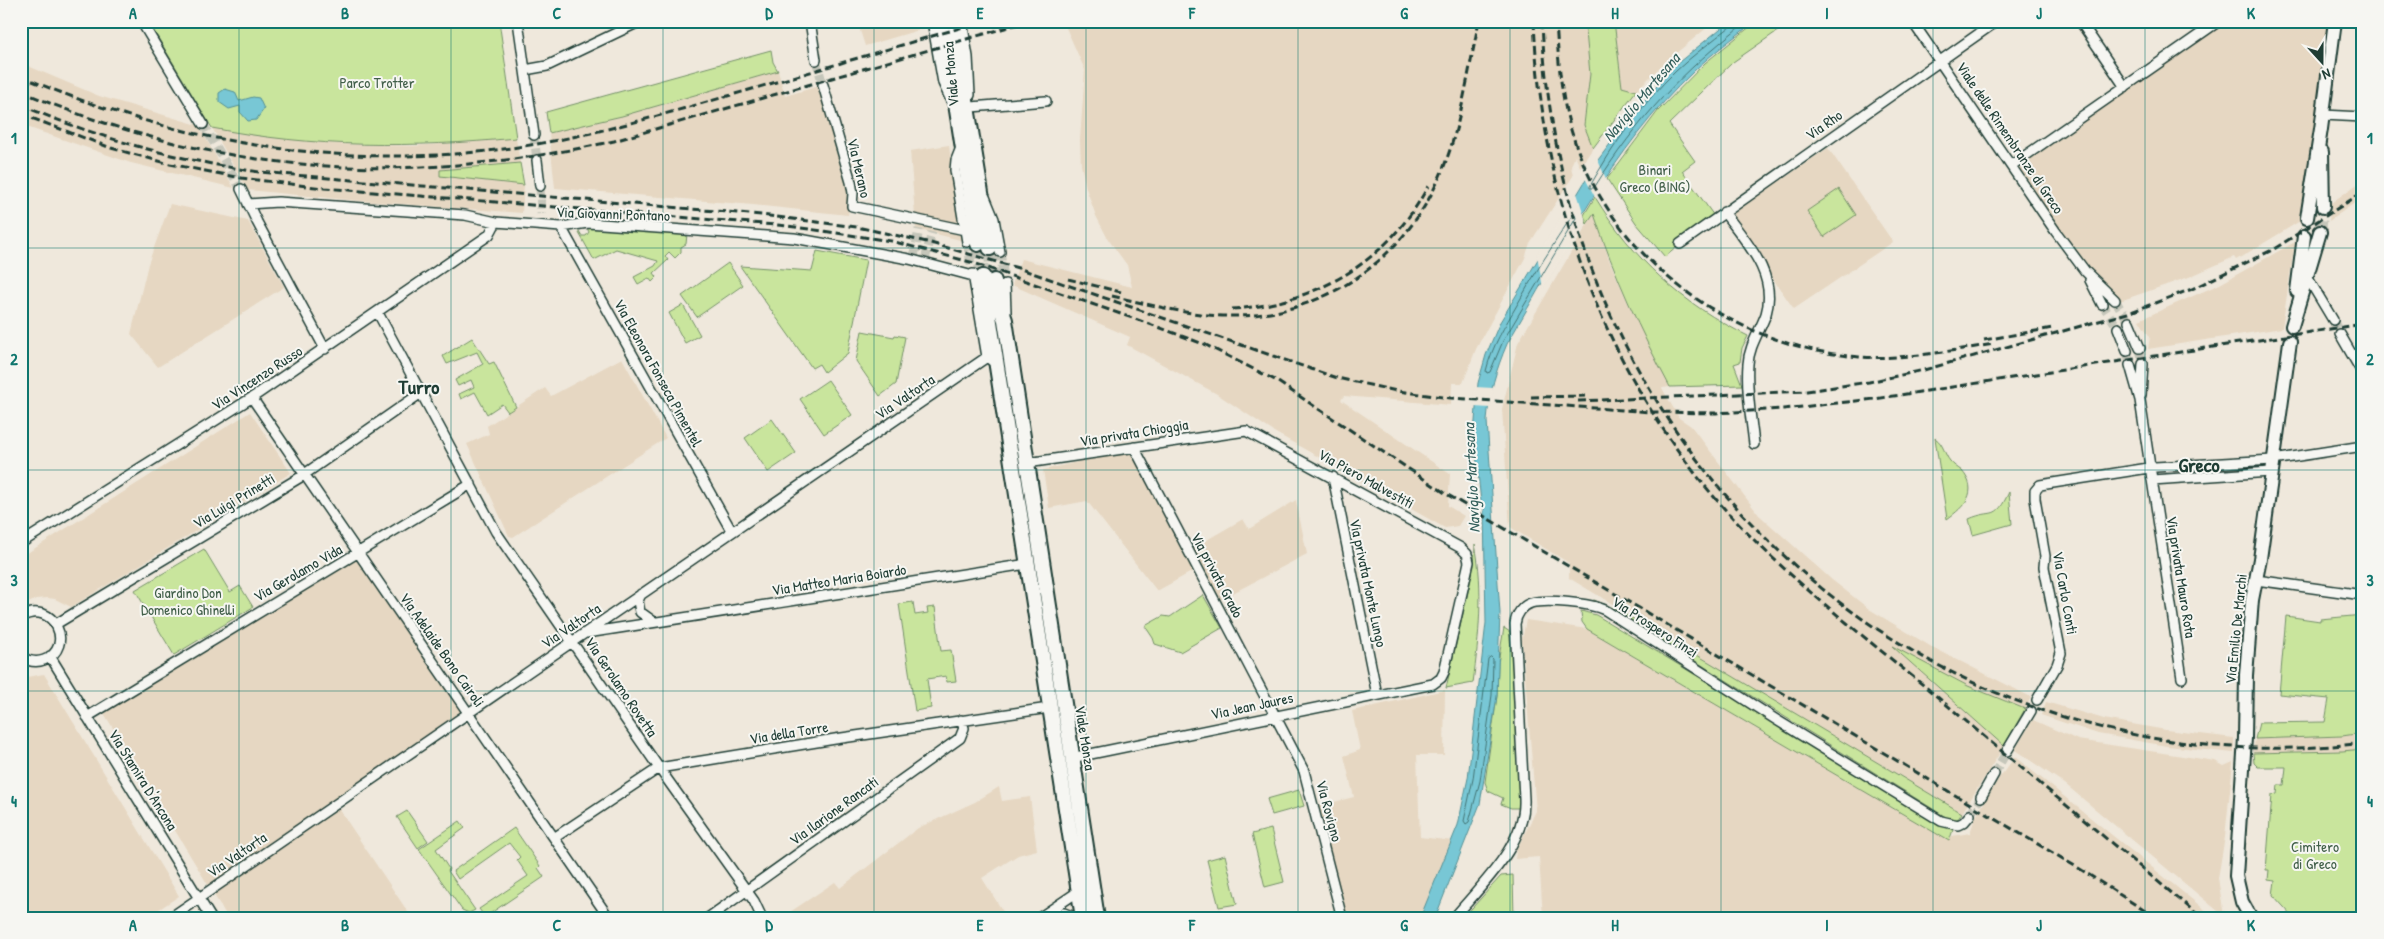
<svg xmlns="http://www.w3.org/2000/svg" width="2384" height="939" viewBox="0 0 2384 939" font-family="'Patrick Hand',sans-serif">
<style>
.built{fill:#e6d7c2}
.green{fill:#c9e59d;stroke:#749168}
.water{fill:#78c7d5;stroke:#549095}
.pier{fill:#efe8dc}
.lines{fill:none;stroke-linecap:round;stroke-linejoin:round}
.shore{stroke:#437474;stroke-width:1}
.street-tunnel{stroke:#c5c6ba;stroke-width:9;stroke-dasharray:9 4.5;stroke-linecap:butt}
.secondary-tunnel{stroke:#c5c6ba;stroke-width:12;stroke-dasharray:12 6;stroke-linecap:butt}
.primary-tunnel{stroke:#c5c6ba;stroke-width:14;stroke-dasharray:14 7;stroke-linecap:butt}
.street-casing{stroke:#1f3d34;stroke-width:12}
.secondary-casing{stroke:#1f3d34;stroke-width:16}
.primary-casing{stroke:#1f3d34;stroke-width:18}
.street{stroke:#f6f6f2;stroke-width:9}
.secondary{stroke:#f6f6f2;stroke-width:12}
.primary{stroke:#f6f6f2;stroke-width:14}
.rail{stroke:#1f3d34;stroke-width:3;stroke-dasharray:8 4;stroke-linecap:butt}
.grid{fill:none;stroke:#0f766e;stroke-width:1;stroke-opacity:0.55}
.labels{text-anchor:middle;stroke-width:4;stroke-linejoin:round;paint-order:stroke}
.street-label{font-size:15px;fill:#1f3d34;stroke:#f6f6f2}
.park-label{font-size:15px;fill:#415f49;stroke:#f6f6f2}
.water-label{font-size:16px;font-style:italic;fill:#35605c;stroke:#f6f6f2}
.district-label{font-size:20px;font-weight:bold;fill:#1f3d34;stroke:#f6f6f2}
.neatline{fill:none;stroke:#0f766e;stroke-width:2}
.grid-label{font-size:16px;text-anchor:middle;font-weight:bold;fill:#0f766e}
</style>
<rect width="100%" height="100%" fill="#efe8dc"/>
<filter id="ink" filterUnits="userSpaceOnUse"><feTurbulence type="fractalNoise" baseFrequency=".02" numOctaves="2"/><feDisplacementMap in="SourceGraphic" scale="10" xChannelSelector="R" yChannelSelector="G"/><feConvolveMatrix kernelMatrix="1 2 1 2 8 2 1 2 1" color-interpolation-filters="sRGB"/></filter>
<g filter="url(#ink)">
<path class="built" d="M857,21H928L929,27L865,46Z
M1063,21H1585L1590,74L1584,125L1593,148L1580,167L1575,156L1571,166L1573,176L1530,243L1525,258L1476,349L1463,383H1452L1451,405L1344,396L1341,400L1450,474L1448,506L1464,516L1458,526L1445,528L1274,432L1217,394L1127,345L1130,337L1012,285L1021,259L1132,287L1127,265L1108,239L1096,216L1086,188L1081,165L1080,140L1085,70Z
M1614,21H1715L1663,64L1636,91L1622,87Z
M2222,21H2333L2305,218L2236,260L2234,257L2189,277L2120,301L2087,269L2016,165Z
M21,63L99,96L198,125L234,188L131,163L21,125Z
M778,71L785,96L822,85L852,191L848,215L753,205L555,188L549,133L622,116Z
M212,128L339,144L414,146L516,138L520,163L441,170L440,175L524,185L522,213L349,200L248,190Z
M949,145L956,203L964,241L916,229L910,151Z
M1828,148L1893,242L1794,309L1729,216Z
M2363,180V197L2329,221L2331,203Z
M170,204L248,221L284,287L158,367L131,334L148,264Z
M1594,213L1610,262L1629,305L1670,387L1662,388L1679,418L1691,426L1759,515L1832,580L1869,609L1930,646L2031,697L2025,709L1968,686L1894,648L2004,746L1962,813L1569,578V563L1510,527L1502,409L1518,343Z
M2295,242L2282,328L2148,349L2150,337L2139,320L2220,284Z
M622,358L666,438L513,537L509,536L467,444L489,434L487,426L545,388L551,396Z
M250,412L291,473L71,607L55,599L48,598L36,599L23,606L21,602V557Z
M1133,449L1186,552L1243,519L1249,529L1296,500L1307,554L1214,603L1195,570L1157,591L1087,501L1049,508L1043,470Z
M357,557L468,715L337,806L412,918H228L102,710Z
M1526,620L1587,629L1949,841L1952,836L1970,833L1975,818L1999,778L2015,757L2215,918H1543L1539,857L1515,859L1516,851L1536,811L1522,640Z
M44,674L179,896L146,918H21V678Z
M1445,690L1444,755H1417L1420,837L1453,841L1422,918H1348L1318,806L1354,797L1344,756L1360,750L1352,711Z
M2046,702L2104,719L2166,730L2234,738V753L2167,746L2098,734L2041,715Z
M2033,720L2078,740L2215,761L2224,766L2233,762L2225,837L2218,878L2224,916L2065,784L2015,750Z
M2363,733V749L2342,751L2253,753L2255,739L2342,736Z
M999,787L1002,801L1030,797L1037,850L1018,855L982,878L1007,918H781L835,882L840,888L918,828L975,802Z"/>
<path class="green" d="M148,21H499L516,138C414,148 313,148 212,128Z
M1585,21H1614L1622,87L1636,91L1593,148L1584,125L1590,74Z
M1757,21H1792L1733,62L1669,124L1695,161L1682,171L1714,216L1665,257L1636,223L1607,179L1658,111L1705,63Z
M771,50L773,62L778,71L622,116L549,133L546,112Z
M520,163L524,185L440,176V170Z
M1839,189L1856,215L1824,237L1807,211Z
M1595,197C1633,259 1682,304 1748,336L1742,348L1740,362L1734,364L1742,385L1670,387C1640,331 1614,274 1594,214L1587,224L1584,215Z
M582,226L687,234L686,244L681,247V252L675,258L669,252L665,256L668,260L654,273L657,277L652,282L649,278L638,284L634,277L655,266L658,261L616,249L594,260L579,233V231L582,236H586L589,232L587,228Z
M817,251L866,260L848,353L824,372L819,364L812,368L740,266L812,271Z
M728,263L743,285L697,317L682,296Z
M683,305L700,335L685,343L669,313Z
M862,331L894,337L895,335L905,337L896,384L880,396L856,361Z
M472,338L489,364L494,362L516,407L508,412L502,404L487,414L475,392L461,399L459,394L474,387L471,380L458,386L455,380L483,364L477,352L447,364L443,356Z
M828,380L852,415L824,434L800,399Z
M772,419L796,453L768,472L745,438Z
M1935,438C1944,444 1944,454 1950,461C1953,465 1958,468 1962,471C1980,492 1964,507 1947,519Z
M2009,492L2012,524L1973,535L1969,519C1994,508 1995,522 2009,492Z
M1475,544C1484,589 1479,637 1473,683L1446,688L1474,566Z
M204,549L230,592L240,586L253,607L174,655L135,590Z
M1203,595L1222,628L1180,652L1155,644L1153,638L1145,626L1163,616L1170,617Z
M1594,600L1616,609L1709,662L1962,813L1958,819H1949L1610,608L1592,601Z
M913,602L915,615L928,613L927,608L935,607L941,651L951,650L956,681L947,682L946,676L927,679L931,708L915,711L899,604Z
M1581,611L1596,615L1953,830L1949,841L1587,629L1582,622Z
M2363,615V687L2358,718H2363V733L2342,736L2255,739L2259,723L2325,722L2329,699L2279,694L2286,616L2320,621V619Z
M1504,628L1510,632L1520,786L1519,808H1511L1501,804L1503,798L1488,791L1485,782L1497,696L1498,663Z
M1892,646L1968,686L2025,709L2004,746Z
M2363,749V918H2294L2273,895L2275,881L2268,880L2269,870H2266L2272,795L2277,794L2278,785H2284L2286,767H2258L2254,763L2253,753L2342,751Z
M1299,790L1304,806L1272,815L1267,799Z
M407,811L428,841L418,848L397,817Z
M460,821L465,828L436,849L449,869L448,871L475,910L469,913L462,910L419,849Z
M514,828L540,866L538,868L544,877L485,917L479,909L528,876L517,860L520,857L509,843L458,879L453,871Z
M1271,829L1284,882L1265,887L1252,834Z
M1225,855L1237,904L1219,907L1207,860Z
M1513,875L1514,918H1463L1501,876Z"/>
<path class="water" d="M1730,21H1755C1734,38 1712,53 1693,72C1613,148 1562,250 1507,344C1496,370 1489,393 1487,421L1500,613L1497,696L1480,804L1435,918H1420L1458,825L1468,778L1486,623L1484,509L1481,502L1474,434L1478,383L1486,355L1500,322L1598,160L1628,120L1674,66Z
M225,89L235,92L239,101L253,97L259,98L264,109L256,120L248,121L240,112V106L229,109L219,102V93Z"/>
<path class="pier" d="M1597,158L1607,181L1596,199L1585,178Z
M1577,193L1585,218L1543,288L1537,255Z
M1475,387L1493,388L1490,408L1474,407Z"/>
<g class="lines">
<path class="shore" d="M1733,21L1730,27C1712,41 1693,55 1676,71C1643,102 1612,147 1590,186V188H1594C1637,119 1683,71 1747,21
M1575,215L1576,218L1503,341L1490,372L1487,373L1486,371C1492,346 1505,326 1517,305C1534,274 1553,245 1572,216Z
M1491,657L1493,659L1492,695L1480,781L1469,822L1466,824L1464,821L1473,779L1488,659Z"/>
<path class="street-tunnel" d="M816,60L823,85
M203,124L241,189
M534,135L537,160
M540,186L541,214
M967,242L973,274
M1000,252L1005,284
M914,257L919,229
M925,260L932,232
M2115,300L2129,322
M2102,304L2118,328
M2333,320L2340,334
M2140,348L2143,364
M2127,351L2130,365
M1994,774L2007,751
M1970,815L1981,797"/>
<path class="secondary-tunnel" d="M2320,232L2323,207"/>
<path class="primary-tunnel" d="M978,244L983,277
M990,248L994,281"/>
<defs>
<path id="street" d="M141,21L203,124
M518,21L534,135
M810,21L816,60
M932,21L943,83L954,107
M962,21L968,57L970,95
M1912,21L2056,232L2085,271L2115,300
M2080,21L2125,87
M525,70L547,66L641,21
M823,85L851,182L853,193L852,206L965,230
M971,107L1046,101
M2323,115L2363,117
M962,145L956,160L955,170L967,242
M537,160L540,186
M2012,165L2219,21
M241,189L257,222L325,349
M985,197L994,219L1000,252
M248,204L278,202L465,215L496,222L561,227L588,223L794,238L909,259L973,276
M1724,212C1745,241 1778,274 1766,314C1760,331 1749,346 1748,364C1746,390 1751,418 1754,444
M561,227L732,532
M1680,244L1997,21
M973,274L987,357L992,361
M2306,275L2333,320
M2090,280L2102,304
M1005,284L1006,312
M378,313L496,532L659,768L754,901L762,918
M2129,322L2140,348
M2118,328L2127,351
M2340,334L2363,374
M2130,365L2140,400L2182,678
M2141,395L2143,364
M252,398L609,918
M1134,447L1304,771L1342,918
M1027,463L1246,431L1461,548L1467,554L1469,562L1444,672L1441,678L1433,684L1071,758
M1333,477L1377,695
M2152,480L2271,472
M21,543L256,395L489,235L496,222
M2256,580L2363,595
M641,594L638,601L640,612L654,622
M21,617C54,598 76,648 44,660C36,663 28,661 21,657
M56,624L299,478L421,393
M587,633L1027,564
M50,656L211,918
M2037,700L2057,665L2061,653L2044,567L2045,556L2035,499V491L2040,485L2155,467L2273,460L2363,446
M87,717L471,484
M2007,751L2031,711
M1981,797L1994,774
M554,838L659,768L835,739L1049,708
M1047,915L1064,913L1077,918
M170,918L987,357
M708,918L960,738L964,728L961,720
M1039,918L1079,891
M1454,918C1481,885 1526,845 1524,799L1515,624C1516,615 1522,606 1531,603C1547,599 1590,603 1605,610L1775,719L1941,821L1958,825L1964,822L1970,815"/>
<path id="secondary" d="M2322,152L2323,207
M2307,218L2321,129L2335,21
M2297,291L2304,236
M2292,326L2320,232
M2251,918L2242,902L2236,876L2245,738L2246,675L2252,600L2260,559L2290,342"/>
<path id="primary" d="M943,21L978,244
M953,21L990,248
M983,277L1083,918
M994,281L998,299L1005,320L1097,918"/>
</defs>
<use href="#street" class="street-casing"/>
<use href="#secondary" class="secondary-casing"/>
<use href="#primary" class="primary-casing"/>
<use href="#street" class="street"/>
<use href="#secondary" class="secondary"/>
<use href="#primary" class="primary"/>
<path class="rail" d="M1534,21C1541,195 1602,365 1715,498C1777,570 1855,629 1928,689C2019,766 2110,842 2202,918
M1542,21C1558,456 1924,795 2363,743
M1556,21C1558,54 1560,87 1568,119C1602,251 1724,346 1859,357C1904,360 1949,351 1994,344
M21,76C176,144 350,172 518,147C592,136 664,114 735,94C818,70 901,45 984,21
M21,91C216,176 408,187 614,141L1029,21
M21,105C98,138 177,160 259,172L762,215L857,227L927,242L1018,268L1337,378L1397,391L1451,398L1651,412L1716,413L1783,409L1874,399L2363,324
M21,114L111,148L170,164L241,178L324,188L788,226L891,241L974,263L1158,327L1206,345L1275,380L1448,495L2080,869L2156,918
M1068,279L1121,292
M1112,296C1152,305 1194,317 1236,316C1326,315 1405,258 1440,176C1461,128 1468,72 1479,21
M1232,309C1316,304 1389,261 1428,186
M1984,340L2053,328
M1531,397L1586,396
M1578,401L1807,391L1869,382L1924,370L2131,312L2192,289L2274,249L2363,192"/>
</g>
</g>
<path class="grid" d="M239,21V918M451,21V918M663,21V918M874,21V918M1086,21V918M1298,21V918M1510,21V918M1721,21V918M1933,21V918M2145,21V918M21,248H2363M21,470H2363M21,691H2363"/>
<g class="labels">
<g class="street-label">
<text transform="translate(951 74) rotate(-95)" y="5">Viale Monza</text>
<text transform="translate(1824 125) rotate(-35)" y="5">Via Rho</text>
<text transform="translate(2010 138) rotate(56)" y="5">Viale delle Rimembranze di Greco</text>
<text transform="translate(859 168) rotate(77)" y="5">Via Merano</text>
<text transform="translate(613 214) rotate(2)" y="5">Via Giovanni Pontano</text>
<text transform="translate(658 373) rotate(61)" y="5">Via Eleonora Fonseca Pimentel</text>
<text transform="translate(257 378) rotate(-33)" y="5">Via Vincenzo Russo</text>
<text transform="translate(905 397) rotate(-34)" y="5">Via Valtorta</text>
<text transform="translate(1134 433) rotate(-9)" y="5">Via privata Chioggia</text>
<text transform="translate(1366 479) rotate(29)" y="5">Via Piero Malvestiti</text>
<text transform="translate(234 501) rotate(-31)" y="5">Via Luigi Prinetti</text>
<text transform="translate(298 573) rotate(-30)" y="5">Via Gerolamo Vida</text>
<text transform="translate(1217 575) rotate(62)" y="5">Via privata Grado</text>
<text transform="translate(2181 577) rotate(81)" y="5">Via privata Mauro Rota</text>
<text transform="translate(839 580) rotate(-9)" y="5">Via Matteo Maria Boiardo</text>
<text transform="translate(1368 583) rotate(78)" y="5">Via privata Monte Lungo</text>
<text transform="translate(2065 593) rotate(80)" y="5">Via Carlo Conti</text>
<text transform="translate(571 626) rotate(-34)" y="5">Via Valtorta</text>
<text transform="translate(1655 627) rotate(33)" y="5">Via Prospero Finzi</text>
<text transform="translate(2236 629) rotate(-84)" y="5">Via Emilio De Marchi</text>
<text transform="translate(442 650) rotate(55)" y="5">Via Adelaide Bono Cairoli</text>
<text transform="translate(621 687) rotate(56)" y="5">Via Gerolamo Rovetta</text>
<text transform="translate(1252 706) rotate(-12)" y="5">Via Jean Jaures</text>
<text transform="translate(789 733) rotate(-9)" y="5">Via della Torre</text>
<text transform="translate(1085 738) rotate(81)" y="5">Viale Monza</text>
<text transform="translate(143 780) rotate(58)" y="5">Via Stamira D'Ancona</text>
<text transform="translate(834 811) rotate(-36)" y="5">Via Ilarione Rancati</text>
<text transform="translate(1329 811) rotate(75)" y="5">Via Rovigno</text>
<text transform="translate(237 855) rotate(-34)" y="5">Via Valtorta</text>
</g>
<g class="park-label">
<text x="377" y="88">Parco Trotter</text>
<text x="1655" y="175">Binari<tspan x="1655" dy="17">Greco (BING)</tspan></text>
<text x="188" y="598">Giardino Don<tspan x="188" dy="17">Domenico Ghinelli</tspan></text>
<text x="2315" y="852">Cimitero<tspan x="2315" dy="17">di Greco</tspan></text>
</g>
<g class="water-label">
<text transform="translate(1641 97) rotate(-50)" y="6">Naviglio Martesana</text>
<text transform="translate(1471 478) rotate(-93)" y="6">Naviglio Martesana</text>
</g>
<g class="district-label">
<text x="419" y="394">Turro</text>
<text x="2199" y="472">Greco</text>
</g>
</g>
<rect width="2384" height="939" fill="none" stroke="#f6f6f2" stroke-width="55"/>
<g transform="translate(2322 62) rotate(159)" stroke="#f6f6f2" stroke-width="4" paint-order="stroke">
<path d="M0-4L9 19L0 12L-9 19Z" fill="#1f3d34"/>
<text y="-8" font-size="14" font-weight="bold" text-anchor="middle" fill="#1f3d34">N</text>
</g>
<rect x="28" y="28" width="2328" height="884" class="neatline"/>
<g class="grid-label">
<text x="133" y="19">A</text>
<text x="345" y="19">B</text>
<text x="557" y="19">C</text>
<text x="769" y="19">D</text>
<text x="980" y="19">E</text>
<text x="1192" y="19">F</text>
<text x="1404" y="19">G</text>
<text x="1615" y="19">H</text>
<text x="1827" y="19">I</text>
<text x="2039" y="19">J</text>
<text x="2251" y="19">K</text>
<text x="14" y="144">1</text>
<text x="2370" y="144">1</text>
<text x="14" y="365">2</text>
<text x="2370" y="365">2</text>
<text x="14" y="586">3</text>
<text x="2370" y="586">3</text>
<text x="14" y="807">4</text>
<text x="2370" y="807">4</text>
<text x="133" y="931">A</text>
<text x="345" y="931">B</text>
<text x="557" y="931">C</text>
<text x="769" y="931">D</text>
<text x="980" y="931">E</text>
<text x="1192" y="931">F</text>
<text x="1404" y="931">G</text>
<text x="1615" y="931">H</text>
<text x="1827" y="931">I</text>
<text x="2039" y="931">J</text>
<text x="2251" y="931">K</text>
</g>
</svg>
